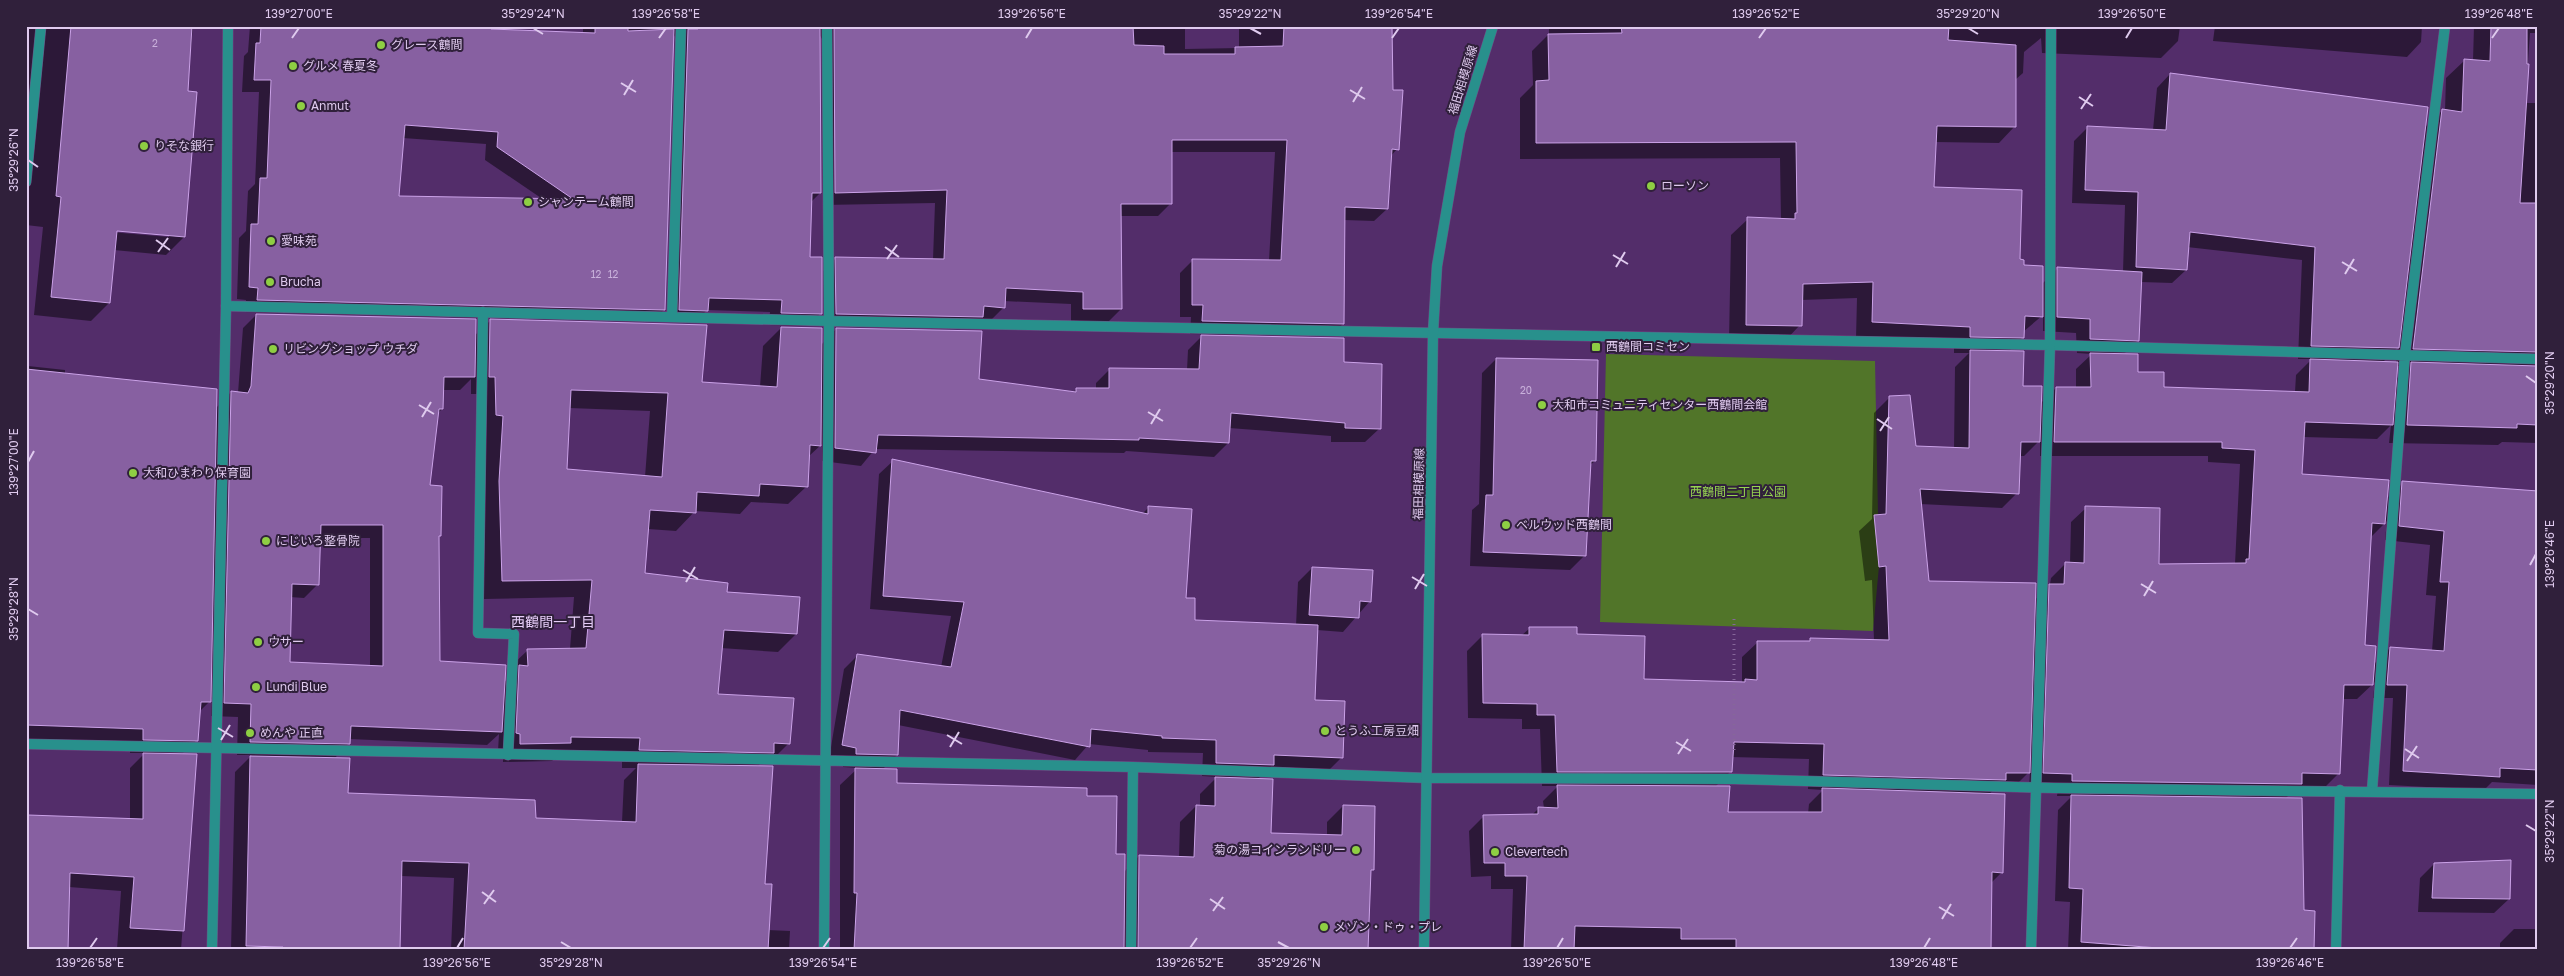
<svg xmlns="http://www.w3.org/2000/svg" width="2564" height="976" viewBox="0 0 2564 976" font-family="'Golos Text','Noto Sans JP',sans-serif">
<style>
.green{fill:#517529}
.shadow{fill:#0007;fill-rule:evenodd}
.building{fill:#8760a1;stroke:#cba2e8;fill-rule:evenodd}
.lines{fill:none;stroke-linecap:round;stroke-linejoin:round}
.service-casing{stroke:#6f4c84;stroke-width:11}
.minor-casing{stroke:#6f4c84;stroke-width:11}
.tertiary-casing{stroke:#6f4c84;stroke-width:11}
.path{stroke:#86679a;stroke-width:3;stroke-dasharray:1 4;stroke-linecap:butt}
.service{stroke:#28908c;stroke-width:10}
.minor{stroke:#28908c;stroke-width:10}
.tertiary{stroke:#28908c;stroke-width:10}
.ticks{fill:none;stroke:#dfcaee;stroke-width:2}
.poi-dot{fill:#8ece43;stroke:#30203b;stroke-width:2}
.labels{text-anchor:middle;stroke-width:4;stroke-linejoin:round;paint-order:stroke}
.number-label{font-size:10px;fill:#c9b0db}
.poi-label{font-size:12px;fill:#dfcaee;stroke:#30203b;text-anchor:start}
.street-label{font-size:12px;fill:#dfcaee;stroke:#30203b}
.park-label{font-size:12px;fill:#96d451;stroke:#30203b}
.neighbourhood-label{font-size:14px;fill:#e6cdf8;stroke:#30203b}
.neatline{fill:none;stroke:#dfcaee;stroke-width:2}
.ticks-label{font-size:12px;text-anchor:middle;fill:#dfcaee}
</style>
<rect width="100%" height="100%" fill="#532d6a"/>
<path class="green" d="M1606,354L1875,361L1879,566L1873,631L1600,622Z"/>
<path class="shadow" d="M26,26H193L187,92L184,237L166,255L114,250L109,303L91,321L34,315L43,227L26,225ZM110,230L169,235V237L110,232Z
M250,26H490V31L583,33V26H1185V49L1239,48V26H1391V91L1397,149L1390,157L1387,209L1374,221L1344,220L1343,324L1330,336L1190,334L1191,317H1180V273L1193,260L1269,261L1275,152H1171V203L1158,216H1120L1121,309L1108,322L1071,321V304L1004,301V307L991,320L980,319L970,329L824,326L823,271L836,258L933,260L935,203L823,205L822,39L819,34L820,193L811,202L808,258L821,313L808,326L769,325L770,312L707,310L694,323L667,322L676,39L673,33L664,310L651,322L245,312L246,300L237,299L239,238L246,231L248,191L255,184L259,92H242L244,56L248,52ZM403,138L486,144L485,160L544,200L397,198Z
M1549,26H2180L2178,41L2161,58L2042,53L2041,38L2024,52L2023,73L2015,80V126L1999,143L1935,142L1933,188L2042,284L2058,268L2123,272L2125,205L2072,203L2074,141L2088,127L2153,130L2157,88L2170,74L2424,128L2442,111H2445L2446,78L2464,61H2473L2474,26H2538V33H2530L2525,103H2538V443L2502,442L2498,445L2389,443L2391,425L2377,439L2303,437L2301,475L2386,499L2403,483L2538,493V785L2492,782L2484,790L2389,785L2393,698H2373L2375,682L2357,699H2342L2338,774L2324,788H2296L2285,799L2303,912L2314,950H2068L2070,902L2055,901L2058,810L2072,796H2057L2058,788H2029L2030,771L2013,788H1996L1989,794L2002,872L1991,883L1990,950H1511L1513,889H1491V876L1471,877L1469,831L1484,816H1531L1539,808H1544L1543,801L1558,786H1542L1540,729H1522V719L1468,718L1467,651L1482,636H1521L1530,628L1575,635L1642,681L1742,683V657L1758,642L1807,643L1810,640L1874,641L1872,580L1865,581L1859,531L1872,519L1874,413L1890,397L1914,447L1954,449L1955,367L1969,353H1954V343L1856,338L1857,298L1801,300L1800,325L1784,342L1729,341L1731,235L1748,219L1781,220L1780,158L1520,159V98L1533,85L1532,51L1549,34ZM2187,247L2302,260L2298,359H2312L2296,375L2295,392L2163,388L2136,374L2123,355L2138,340L2141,282L2172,283L2186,270ZM2043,315V331L2076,333L2077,353L2092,354L2076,369V388H2056L2040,404L2021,388L2008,352L2023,337V332ZM2398,347L2396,363H2382ZM2396,366H2409L2395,380ZM2040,440V456H2208V462L2240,464L2235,564L2158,565L2086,508L2071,522L2070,564L2066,563L2051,578L2050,584L2034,601L1928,582L1920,504L2002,508L2017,493L2019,456H2024ZM2387,521L2385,540L2430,545L2426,595L2436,596L2432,651L2390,648L2373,665L2363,646L2370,538ZM1731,757L1809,759L1808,789L1823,790L1809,804L1808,814L1727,813L1715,787L1730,772Z
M2215,26H2422L2421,42L2407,57L2213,41Z
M256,315L474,336L490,321L701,383L760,387L763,346L781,328L821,345L836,329L977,380L1073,392L1077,389H1096V383L1110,369L1187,370L1188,350L1202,336L1342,364L1379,429L1365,442H1331V436L1229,428L1228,443L1214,457L1126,451L1124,453L875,449L861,466L822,461V444L808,457L807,486L788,504L751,502L740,514L695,511L676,531L648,529L644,574L726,593L796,634L778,652L721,648L717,695L788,744L770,762L763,761L757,767L768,930L790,931L789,950H451L454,878L401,876L399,950H231L235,772L252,755H237L238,717L211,716L212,699L199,712L197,740L181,755L195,756L181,950H26V818L29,816L101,820L104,818L130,819V768L145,753H130V742L26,739V368L28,366L65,370V374L216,408L231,392L238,393L243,328ZM471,379V394H477L484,599L574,597L570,649L528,650L509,668L510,677L503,683L438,662V538L440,535L428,486L437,414L442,409V390H460ZM569,408L650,411L645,477L565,470ZM319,538H370V667L289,664L290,597L304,598L318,584ZM499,734L498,751H503V762L552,761L558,755L622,756V768H636L624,780L622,822L534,819L347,794L334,759L349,743V739L487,745ZM69,887L121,891L117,949L67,947Z
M1496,359L1595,461L1589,466L1585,555L1570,570L1470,566L1472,510L1479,504L1482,373Z
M893,461L1142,514L1149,507L1193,621L1296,626L1298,582L1312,568L1370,601L1343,632L1317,630L1314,701L1341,758L1328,771L1269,768L1257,780L1270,834L1327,836V822L1343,806L1372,870L1370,872L1366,950H840V785L858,768L843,767V761L829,759L844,669L857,656L941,667L951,616L870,609L879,474ZM898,725L1075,760L1089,744L1148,750V752L1203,753L1202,776L1217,777L1200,794V806H1196L1180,822L1179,858L1139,856L1124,872L1085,797L895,784L882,770L897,755Z
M2434,864L2509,899L2494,913L2418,912L2420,878Z
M2514,929H2538V950H2500V943Z"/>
<path class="building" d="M71,26H192L188,91L197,92L185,237L117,231L110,303L51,297L61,197L56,196Z
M261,26H491V29L595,33V26H628V31L674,29L665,310L257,300L258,288L249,287L251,224H258L260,178H267L271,80H254L256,43H260ZM405,125L498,132L497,147L573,199L399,196Z
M698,26H820L821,193H812L810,257H822V314L781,313L782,300L709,298L708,311L679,310L688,29H698Z
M834,26H1133L1134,45L1164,46V54H1235V47L1283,46L1284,26H1392L1393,90H1403L1399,150L1392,149L1388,209L1345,207L1344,324L1202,321L1203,305H1192V259L1281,260L1287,140H1172V204H1121L1122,309H1083V292L1006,288L1005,308L984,306L983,317L836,314L835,257L944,259L947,190L835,193Z
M1621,26H1949L1948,40L2016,45V127L1937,126L1934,187L2022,190L2020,259L2024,260V265L2043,266V317L2025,316L2024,338L1970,337V327L1872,322L1873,282L1803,284L1802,326L1746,325L1747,217L1795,219V213H1797L1796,142L1536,143V81L1549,80L1548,34L1622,33Z
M2491,26H2527V64H2529L2520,203H2538V352L2413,349L2442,109L2462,112L2464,59L2490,61Z
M2170,73L2428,107L2399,348L2311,346L2315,247L2190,232L2187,270L2136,267L2138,192L2085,190L2087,126L2166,130Z
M2057,267L2142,272L2139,341L2090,339V319L2057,317Z
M256,314L476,319L475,377H444L443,409H439L430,485L442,486L441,536H439L440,661L506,665L502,732L351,726L350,744L250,742L251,704L224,703L231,391L248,393L251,386ZM321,525H383V666L290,662L292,584L319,585Z
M490,319L707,325L702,382L777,387L781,327L822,328L821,446L810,445L808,487L760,484L759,496L697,492L696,513L650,510L645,573L728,583L727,592L800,597L797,634L724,630L718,694L794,698L790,744L774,743V753L639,750L640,738L571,737V743L520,744V734L516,733L519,665L528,666L527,649L586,648L592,580L502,581L499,481L503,416L496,415L495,377H489ZM571,390L668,393L662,477L567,469Z
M836,328L982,331L979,379L1076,392V388H1109V368L1199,369L1201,335L1344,338V362L1382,364L1381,429L1345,428V423L1231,413L1229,443L1139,438V440L878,435L876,453L835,448Z
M1970,350L2024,351L2023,386H2042L2040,442H2021L2019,494L1920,489L1929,581L2036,583L2030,773H2006V780L1823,775L1824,744L1734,742L1732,772H1557L1555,715H1537V704L1483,703L1482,634L1529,635V627H1577V634L1645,636L1644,679L1745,682V679L1757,680V641H1810V638L1889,640L1886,566L1879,567L1874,515L1886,514L1889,396L1910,395L1916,446L1969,448Z
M2090,353L2138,354V372H2164V387L2309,392L2310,359L2398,362L2393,425L2305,422L2302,474L2389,480L2385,524L2372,523L2365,645L2376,646L2373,685H2344L2340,774L2302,773V784L2072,781V774L2043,773L2049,584H2064L2065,562L2084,563L2085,506L2160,508L2159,564L2246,563V559H2249L2255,450L2222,448V442H2054L2056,387H2091Z
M1496,358L1598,360L1596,461H1591L1586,556L1483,552L1486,495H1493Z
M2411,362L2538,366V425L2517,424V428L2407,425Z
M26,369L217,389L211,702H201L198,741L143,740V729L26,725Z
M892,459L1148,514V506L1192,509L1186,598H1195V620L1318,625L1315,700L1345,701L1343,758L1274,755V765L1216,763V740L1162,738V736L1091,729L1090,747L900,710L898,755L856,754V748L842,745L857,654L951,667L964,602L883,596Z
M2402,481L2538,491V770L2500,768V777L2403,771L2407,685H2387L2390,647L2444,651L2449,582H2440L2444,531L2399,526Z
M1312,567L1373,570L1371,602L1360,601L1359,618L1309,615Z
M143,753L197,754L184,931L130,928L134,877L70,873L68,950H26L28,815L143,819Z
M250,756L350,758L348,793L535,800L536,818L636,822L638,764L773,766L765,884H772L768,950H464L469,863L402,861L400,950H283V947L246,946Z
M855,768L897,769V783L1087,788V796H1117L1116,854H1125L1124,950H854L857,893H854Z
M1215,777L1273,779L1271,833L1342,835L1343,805L1375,806L1374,870H1371L1368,950H1138L1139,855L1194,857L1196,805L1215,806Z
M1557,785L1730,786L1728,812H1822V788L2005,794L2003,873L1992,872L1991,950H1736V939H1681V928L1575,926L1574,950H1524L1527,876H1505V863H1484L1483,815L1538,814V807L1558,808Z
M2071,795L2302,798L2304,910L2315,911L2314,950H2184L2081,942L2083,889L2069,888Z
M2511,860L2510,899L2432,898L2434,863Z"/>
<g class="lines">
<defs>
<path id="service" d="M226,306L829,321
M483,312L478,633L514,634L508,755
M672,316L681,26
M2050,345L2538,359
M2372,791L2405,354L2445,26
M2336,950L2340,790"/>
<path id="minor" d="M26,182L41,26
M829,321L2050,345
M26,744L1133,767L1427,778L1734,779L2054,788L2538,794
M824,950L829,321L827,26
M1131,950L1133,767
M2031,950L2050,345L2051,26"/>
<path id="tertiary" d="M212,950L226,306L228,26
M1424,950L1433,333L1437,266L1460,132L1493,26"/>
</defs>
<use href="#service" class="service-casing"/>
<use href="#minor" class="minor-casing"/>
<use href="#tertiary" class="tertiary-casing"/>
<path class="path" d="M1734,619V753"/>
<use href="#service" class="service"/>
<use href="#minor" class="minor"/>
<use href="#tertiary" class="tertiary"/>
</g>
<path class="ticks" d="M533,28L543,34M1250,28L1261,34M1968,28L1978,34M292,38L299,28M659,38L666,28M1026,38L1032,28M1392,38L1399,28M1759,38L1766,28M2126,38L2132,28M2492,38L2499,28M621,83L636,92M1350,90L1365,99M624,95L633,80M2079,97L2093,106M1353,102L1362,87M2081,109L2091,94M28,160L38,167M156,240L170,250M885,247L899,257M158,252L168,238M1613,255L1628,264M887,259L897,245M2342,262L2357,271M1616,267L1625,252M2345,274L2354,259M2526,376L2536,383M419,405L434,414M1148,412L1163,421M422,417L431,402M1877,419L1892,429M1151,424L1160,409M1880,431L1889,417M28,462L34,451M2530,565L2536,554M683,570L698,579M1412,577L1427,586M686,582L695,567M2141,584L2156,593M1415,589L1424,574M2144,596L2153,581M28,609L38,615M218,728L233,737M947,735L962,744M221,740L230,725M1676,742L1691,751M950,747L959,732M2405,749L2419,758M1678,754L1688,739M2407,761L2417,746M2526,825L2536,831M482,892L496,902M1210,899L1225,909M484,904L494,890M1939,907L1954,916M1213,911L1223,897M1942,919L1951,904M561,942L571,948M1278,942L1289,948M90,948L97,938M457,948L463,938M823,948L830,938M1190,948L1197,938M1557,948L1563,938M1924,948L1930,938M2290,948L2297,938"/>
<g class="poi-dot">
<circle cx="381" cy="45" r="5"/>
<circle cx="293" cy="66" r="5"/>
<circle cx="301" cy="106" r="5"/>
<circle cx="144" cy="146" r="5"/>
<circle cx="1651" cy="186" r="5"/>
<circle cx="528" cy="202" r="5"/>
<circle cx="271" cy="241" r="5"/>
<circle cx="270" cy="282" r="5"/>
<rect x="1591" y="342" width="10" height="10" rx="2.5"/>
<circle cx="273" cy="349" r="5"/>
<circle cx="1542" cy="405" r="5"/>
<circle cx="133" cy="473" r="5"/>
<circle cx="1506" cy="525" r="5"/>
<circle cx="266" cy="541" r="5"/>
<circle cx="258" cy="642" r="5"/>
<circle cx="256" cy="687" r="5"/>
<circle cx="1325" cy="731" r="5"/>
<circle cx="250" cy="733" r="5"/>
<circle cx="1356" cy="850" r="5"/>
<circle cx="1495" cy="852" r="5"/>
<circle cx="1324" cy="927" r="5"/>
</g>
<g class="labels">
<g class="number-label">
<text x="155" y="47">2</text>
<text x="596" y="278">12</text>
<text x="613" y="278">12</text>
<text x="1526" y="394">20</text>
</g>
<g class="poi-label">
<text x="391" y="49">グレース鶴間</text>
<text x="303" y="70">グルメ 春夏冬</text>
<text x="311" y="110">Anmut</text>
<text x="154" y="150">りそな銀行</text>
<text x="1661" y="190">ローソン</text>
<text x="538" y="206">シャンテーム鶴間</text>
<text x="281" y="245">愛味苑</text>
<text x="280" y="286">Brucha</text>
<text x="1606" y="351">西鶴間コミセン</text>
<text x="283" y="353">リビングショップ ウチダ</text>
<text x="1552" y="409">大和市コミュニティセンター西鶴間会館</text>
<text x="143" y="477">大和ひまわり保育園</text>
<text x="1516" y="529">ベルウッド西鶴間</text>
<text x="276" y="545">にじいろ整骨院</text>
<text x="268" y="646">ウサー</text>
<text x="266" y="691">Lundi Blue</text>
<text x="1335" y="735">とうふ工房豆畑</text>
<text x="260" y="737">めんや 正直</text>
<text x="1346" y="854" text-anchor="end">菊の湯コインランドリー</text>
<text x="1505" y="856">Clevertech</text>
<text x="1334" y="931">メゾン・ドゥ・プレ</text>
</g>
<g class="street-label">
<text transform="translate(1463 80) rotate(-73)" y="4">福田相模原線</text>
<text transform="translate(1419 484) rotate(-89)" y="4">福田相模原線</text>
</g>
<g class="park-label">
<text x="1738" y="496">西鶴間二丁目公園</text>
</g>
<g class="neighbourhood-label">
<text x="553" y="627">西鶴間一丁目</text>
</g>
</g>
<rect width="2564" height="976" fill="none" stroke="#30203b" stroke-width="55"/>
<rect x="28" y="28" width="2508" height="920" class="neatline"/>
<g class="ticks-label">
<text x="299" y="18">139°27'00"E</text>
<text x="533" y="18">35°29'24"N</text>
<text x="666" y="18">139°26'58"E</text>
<text x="1032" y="18">139°26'56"E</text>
<text x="1250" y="18">35°29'22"N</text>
<text x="1399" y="18">139°26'54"E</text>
<text x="1766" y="18">139°26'52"E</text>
<text x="1968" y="18">35°29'20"N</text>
<text x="2132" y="18">139°26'50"E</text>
<text x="2499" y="18">139°26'48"E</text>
<text transform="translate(14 160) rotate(-90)" y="4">35°29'26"N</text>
<text transform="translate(2550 383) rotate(-90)" y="4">35°29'20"N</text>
<text transform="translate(14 462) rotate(-90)" y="4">139°27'00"E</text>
<text transform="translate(2550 554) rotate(-90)" y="4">139°26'46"E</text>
<text transform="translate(14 609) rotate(-90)" y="4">35°29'28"N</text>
<text transform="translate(2550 831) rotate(-90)" y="4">35°29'22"N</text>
<text x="90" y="967">139°26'58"E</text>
<text x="457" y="967">139°26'56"E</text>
<text x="571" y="967">35°29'28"N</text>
<text x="823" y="967">139°26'54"E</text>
<text x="1190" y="967">139°26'52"E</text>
<text x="1289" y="967">35°29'26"N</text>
<text x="1557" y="967">139°26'50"E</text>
<text x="1924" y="967">139°26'48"E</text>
<text x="2290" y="967">139°26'46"E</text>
</g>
</svg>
